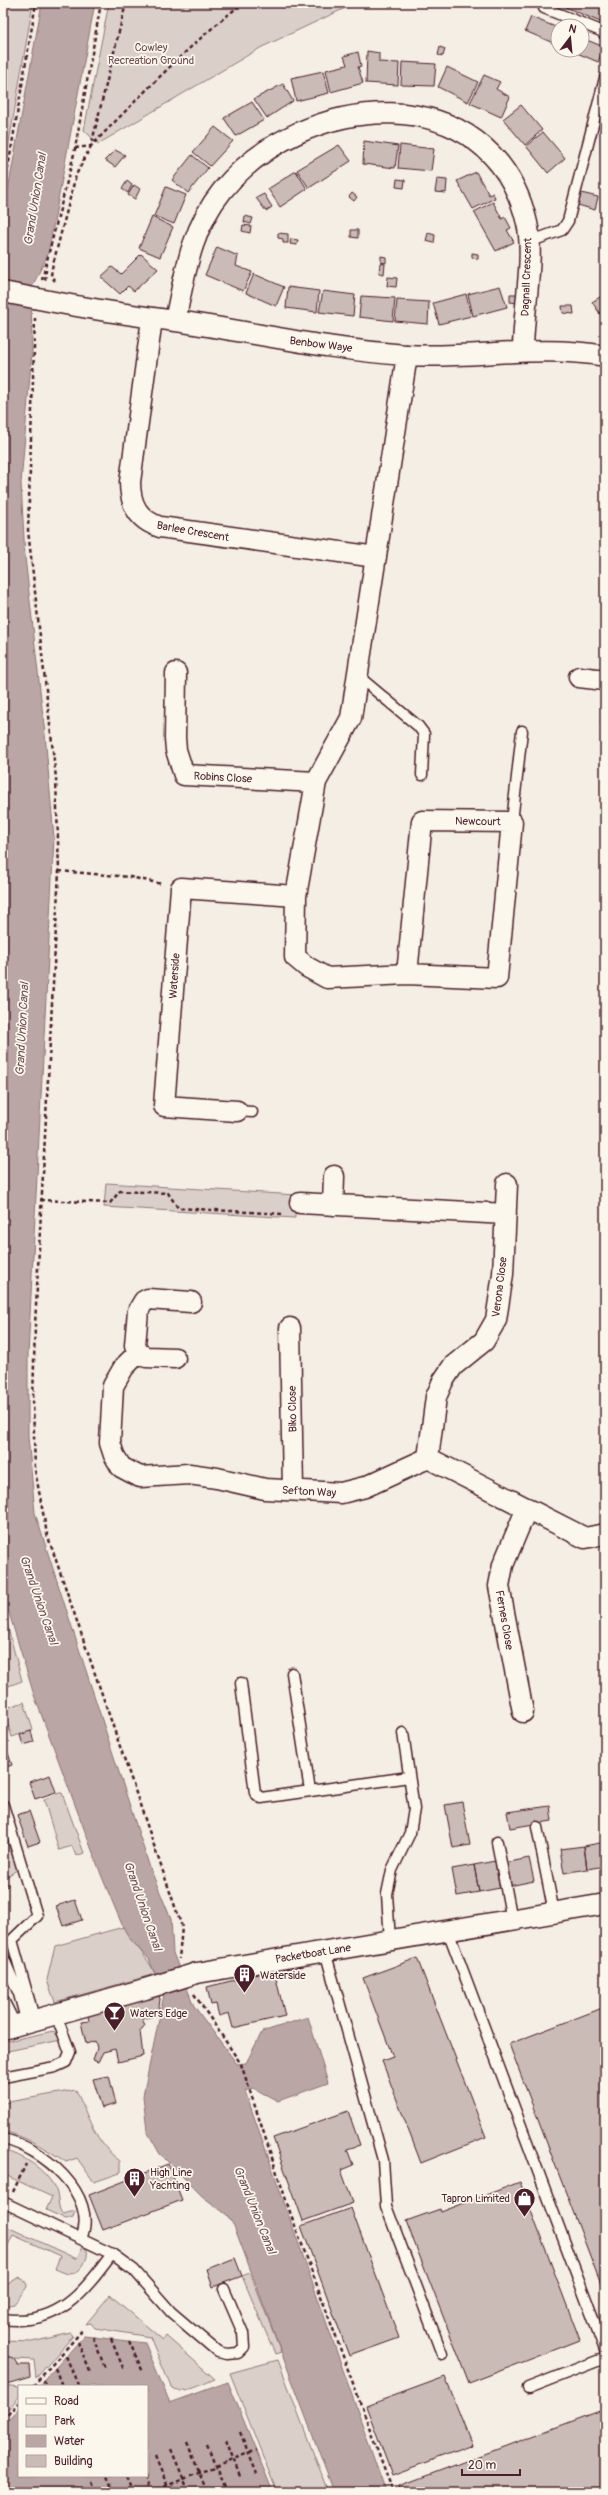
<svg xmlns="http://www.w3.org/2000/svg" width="608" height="2495" viewBox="0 0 608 2495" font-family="Pangolin,sans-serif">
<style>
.green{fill:#dbd0c9;stroke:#92787a}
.water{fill:#baa7a5;stroke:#8d7174}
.building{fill:#cabbb6;stroke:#4a1f2b}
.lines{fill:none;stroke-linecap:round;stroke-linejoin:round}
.lane-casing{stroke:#4a1f2b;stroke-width:13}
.street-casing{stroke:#4a1f2b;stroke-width:23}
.path{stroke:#4a1f2b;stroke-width:2.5;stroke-dasharray:4 3;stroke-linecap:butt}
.lane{stroke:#fbf7ec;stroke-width:10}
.street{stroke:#fbf7ec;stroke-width:20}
.street-bridge-casing{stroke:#4a1f2b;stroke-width:23;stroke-linecap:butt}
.street-bridge{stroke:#fbf7ec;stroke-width:20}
.labels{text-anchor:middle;stroke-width:3.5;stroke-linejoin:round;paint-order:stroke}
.park-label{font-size:11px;fill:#6e4b52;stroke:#fbf7ec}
.street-label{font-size:11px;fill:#4a1f2b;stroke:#fbf7ec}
.poi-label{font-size:11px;fill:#4a1f2b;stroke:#fbf7ec;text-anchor:start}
.water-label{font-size:12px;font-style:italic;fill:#714f56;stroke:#fbf7ec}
</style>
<rect width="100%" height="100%" fill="#f4eee4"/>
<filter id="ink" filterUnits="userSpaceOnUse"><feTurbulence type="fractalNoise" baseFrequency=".025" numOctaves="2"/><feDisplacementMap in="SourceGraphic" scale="8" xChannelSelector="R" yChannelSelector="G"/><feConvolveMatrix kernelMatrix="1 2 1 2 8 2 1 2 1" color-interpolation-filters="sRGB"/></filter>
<g filter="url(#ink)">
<path class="green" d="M6,3H33L3,177V18Z
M109,3H356L260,48L98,144L84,130Z
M106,1183L296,1195L295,1218L104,1207Z
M3,1609L22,1681L3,1688Z
M24,1702L33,1730L12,1737L3,1709Z
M59,1793H62L84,1853L76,1856L72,1846L59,1850L44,1800Z
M3,1832L18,1869L5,1878L3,1873Z
M123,1927C133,1944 147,1956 155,1974L55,2002L47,1980L55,1946Z
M53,2031L61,2040L3,2052V2042Z
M76,2090C88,2116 95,2143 120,2161V2173L94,2182L77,2158L66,2162C45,2148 27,2137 3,2131V2103Z
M3,2150C23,2155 45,2169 55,2188C59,2196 57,2204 61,2212L63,2214L75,2211L73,2217L66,2219L46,2210L52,2197L3,2174Z
M3,2225L77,2259L83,2247L87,2250C89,2259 81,2273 70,2274C65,2274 59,2270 55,2269L60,2256L13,2235L4,2253Z
M250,2273L281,2352L275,2354L242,2276Z
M19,2277L26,2281L27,2287L14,2304L3,2306V2287Z
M110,2295L163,2340L166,2336L215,2379C202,2384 184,2396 171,2387L150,2337L95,2328L91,2323L86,2324Z
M71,2333L73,2336L36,2378L34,2360L14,2359L3,2355V2341L32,2342Z
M278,2360L328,2492H277L230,2373Z
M3,2385L19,2387V2397L3,2415Z"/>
<path class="water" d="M42,3H95L48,254L31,289L32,351L21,483L25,557L45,734L54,838L28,1355V1436L35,1513L150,1868L171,1919L173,1953L194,2006L237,2064L246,2063L262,2032L308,2017L328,2083L278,2101L253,2088L245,2091L386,2492H334L234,2226L227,2215L202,2196L160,2154L147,2131L143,2096L164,1995L149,1959L130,1939L123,1927L102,1877L34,1695L3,1593V300L6,283L3,271V217Z
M84,2336L145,2343L170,2403L228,2382L273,2492H3V2426L19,2408V2476H147V2386H39Z"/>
<path class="building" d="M556,3H595L605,7V24Z
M531,17L558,28V45L525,31Z
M582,38L604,47L598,62L570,50H582Z
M440,47L445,49L443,56L438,55Z
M367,51L379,53V62L399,63L398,85L366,83Z
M358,52L361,66L358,67L363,83L331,92L326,70L347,65L344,56Z
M402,62L436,64L434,86L401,85Z
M447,67L478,82L468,102L438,87Z
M323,71L329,93L296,101L291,78Z
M484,75L500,82L496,89L510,97L501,117L470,103Z
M283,84L293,101L267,118L254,99Z
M252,102L264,120L236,136L224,118Z
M521,105L542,130L525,145L503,119Z
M215,127L233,141L210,166L193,152Z
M543,132L565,158L548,173L526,146Z
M364,141L398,146L395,168L363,164Z
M339,145L351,161L309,188L297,170Z
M400,145L434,149L431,171L398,168Z
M115,150L125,155L115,167L105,160Z
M192,155L208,168L188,193L172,180Z
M296,171L307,189L280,207L268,189Z
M476,172L489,195L493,193L495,198L473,209L457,181Z
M397,179L405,180L404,188L396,187Z
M437,179L447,180L446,193L435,192Z
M127,181L132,185L128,193L122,189Z
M134,185L140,189L135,199L128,195Z
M166,187L186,195L174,224L154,216Z
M352,193L357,197L354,201L349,197Z
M581,193L598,197L595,210L578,205Z
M264,194L272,207L266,211L256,198Z
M493,202L502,219L505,217L511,228L507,230L514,242L496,251L474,212Z
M245,216L253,218L251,224L244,222Z
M152,217L173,227L160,257L139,248Z
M243,225L251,226L250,233L242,231Z
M351,230H358V238L351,237Z
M278,233L288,234V243H283V239L278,238Z
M428,233L435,235L434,243L426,241Z
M291,239L298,240L297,245L290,244Z
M217,247L238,256L236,266L252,272L243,291L205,275Z
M472,253L478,254V259L472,258Z
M141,254L158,269L134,291L128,286L120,294L101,277L112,267L121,274Z
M381,256L386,257V263L381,262Z
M380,263L385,264L384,274L379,273Z
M254,274L284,287L276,306L246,293Z
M388,277L397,278L396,287L387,286Z
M500,286L507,307L473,316L468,294Z
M288,287L319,291L317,312L286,308Z
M323,291L355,295L353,316L319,312Z
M466,294L471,316L439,324L433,303Z
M510,294H517V303L510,302Z
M605,294V321L592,302Z
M361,296L395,298L393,321L359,317Z
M397,300L429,302L428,324L395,321Z
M562,306H573L574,314L563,313Z
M31,1731L34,1742L23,1745L20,1735Z
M3,1738L12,1765L3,1768Z
M50,1775L56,1792L35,1799L29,1782Z
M462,1802L470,1845L453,1848L445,1805Z
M550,1806L552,1821L510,1828L507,1812Z
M29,1811L40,1842L28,1846L17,1815Z
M605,1842V1866L587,1869L584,1846Z
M584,1846L587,1869L564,1873L560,1849Z
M529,1858L534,1881L509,1886L505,1863Z
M495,1861L500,1888L479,1892L474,1865Z
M474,1865L479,1892L457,1896L452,1869Z
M3,1874L8,1886L3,1888Z
M75,1900L82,1920L63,1926L56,1906Z
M417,1958L486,2137L421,2163L382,2061L393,2057L363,1978Z
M274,1970L285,2016L233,2028L229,2013L219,2016L216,2004L211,2005L207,1987Z
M157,1989L160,1999L158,2015L142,2019L145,2025L140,2031L143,2056L118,2062L115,2049L103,2052L98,2062L93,2060L97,2048L95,2041L86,2044L81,2022L89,2021L88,2016L130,2003Z
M605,2007V2295L509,2044Z
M109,2076L116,2104L102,2108L93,2079Z
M348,2111L360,2145L347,2149L353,2165L341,2170L353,2203L303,2221L273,2138Z
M168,2164L182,2200L103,2230L89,2195Z
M520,2182L580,2340L469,2383L406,2221L440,2209L441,2212Z
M351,2208L399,2338L349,2356L301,2226Z
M235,2258L242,2276L213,2287L207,2269Z
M3,2355L13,2358L18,2365H29L30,2377L3,2385Z
M445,2377L472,2445L392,2475L366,2406Z
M605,2409V2492H401L399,2486Z"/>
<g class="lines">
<defs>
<path id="lane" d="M544,8L601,31L605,35
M529,242L562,230L568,221L605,78
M358,676L418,726L424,734L422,775
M512,822L522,731
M237,1111L252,1112
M292,1673L310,1791
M241,1683L255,1793L261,1798L409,1777
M3,1805L37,1916L12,1940L35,2021
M537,1827L554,1913
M497,1842L512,1920
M448,1931L605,2350
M390,1941L387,1894L392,1870L410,1833L414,1809L403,1733
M325,1951L383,2160L386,2206L442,2354
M3,1957L19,1994L27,2023
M3,2000L16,2026
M3,2077L55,2067L66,2062L70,2052L56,2015
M3,2139C41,2147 100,2195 81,2239
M3,2202L112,2254L134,2270L171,2312L218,2352L227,2354L238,2353L244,2347L243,2333L224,2289
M3,2319C58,2326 83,2293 112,2254
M528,2388L605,2358"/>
<path id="street" d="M39,299C84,308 130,315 176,321C253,332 329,350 406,355C474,359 537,344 605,356
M152,319L130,482C130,504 138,520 160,527L376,557
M175,321C185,274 191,229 222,191C302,91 492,73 527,223C535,256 523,313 523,350
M407,355L351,718L316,782L296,896L295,957L307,967L327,978L407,974L497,978L512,822L422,821L407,974
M176,673L175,738L176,750L184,775L316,782
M579,677L605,680
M237,1111L164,1106L181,888L296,896
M300,1203L506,1214
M333,1205L334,1176
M290,1328L293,1489
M138,1353L124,1367L113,1386L110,1443L114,1455L121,1467L140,1477L189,1474L217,1478L265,1489L341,1493L365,1487L428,1458
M175,1358L146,1357L138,1353L135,1345L138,1311L144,1301L148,1299L191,1302
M428,1458L436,1397L443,1381L453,1366L484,1341L496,1320L503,1274L507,1184
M428,1458L585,1538L605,1534
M523,1712L499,1586L503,1565L527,1508
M197,1973L605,1904
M3,2029L145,1989"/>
</defs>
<use href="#lane" class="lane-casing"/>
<use href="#street" class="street-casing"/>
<path class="path" d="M75,148L91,146C140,97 188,45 243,3
M3,197L36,3
M42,280L74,154L101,3
M45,280L46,270
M55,281L51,276L52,268L76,175L91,146L126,3
M35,318L28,530L56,778L59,871L35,1325L33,1401L35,1470L47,1534L182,1927L179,1959
M604,699L601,726H605
M59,871L130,877L162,884
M40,1200L110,1203L120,1191L168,1193L178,1208L284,1214
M194,1994L241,2064L290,2212L393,2492
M13,2192L26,2164
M93,2337L105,2368
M111,2339L124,2370
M129,2341L143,2372
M78,2342L91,2374
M66,2356L78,2385
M55,2368L62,2386
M44,2380L46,2386
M33,2386L81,2332L79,2328
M3,2420L19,2402
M240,2432L257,2474
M226,2440L241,2479
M187,2442L207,2492
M207,2444L226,2492
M171,2449L189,2492
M155,2456L170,2492
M107,2476L114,2492
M126,2476L133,2492
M145,2476L151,2492
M91,2481L95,2492
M75,2487L77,2492
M151,2492L256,2450"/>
<use href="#lane" class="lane"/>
<use href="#street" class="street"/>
<defs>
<path id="street-bridge" d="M3,292L39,299
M145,1989L197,1973"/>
</defs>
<use href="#street-bridge" class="street-bridge-casing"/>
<use href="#street-bridge" class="street-bridge"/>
</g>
</g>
<defs>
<symbol id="building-pin" viewBox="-11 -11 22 30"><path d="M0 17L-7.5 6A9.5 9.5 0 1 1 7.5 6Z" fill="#4a1f2b" stroke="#fbf7ec"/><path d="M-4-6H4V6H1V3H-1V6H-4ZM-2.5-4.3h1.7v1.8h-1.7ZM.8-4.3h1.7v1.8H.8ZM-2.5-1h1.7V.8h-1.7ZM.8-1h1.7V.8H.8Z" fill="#fff"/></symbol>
<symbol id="bar-pin" viewBox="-11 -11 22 30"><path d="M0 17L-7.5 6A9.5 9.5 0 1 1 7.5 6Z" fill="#4a1f2b" stroke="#fbf7ec"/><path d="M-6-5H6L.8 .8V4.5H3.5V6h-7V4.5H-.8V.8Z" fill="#fff"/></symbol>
<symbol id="shop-pin" viewBox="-11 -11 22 30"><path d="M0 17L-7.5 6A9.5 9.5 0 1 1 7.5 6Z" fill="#4a1f2b" stroke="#fbf7ec"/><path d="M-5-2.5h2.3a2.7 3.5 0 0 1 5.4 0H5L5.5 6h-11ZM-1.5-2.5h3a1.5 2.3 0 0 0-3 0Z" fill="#fff"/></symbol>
</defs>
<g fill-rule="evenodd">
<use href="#building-pin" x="232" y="1962" width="25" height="34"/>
<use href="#bar-pin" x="102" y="2000" width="25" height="34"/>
<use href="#building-pin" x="122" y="2166" width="25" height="34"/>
<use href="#shop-pin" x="512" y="2186" width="25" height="34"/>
</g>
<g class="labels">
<g class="park-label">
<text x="151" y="51">Cowley<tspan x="151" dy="13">Recreation Ground</tspan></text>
</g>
<g class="street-label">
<text transform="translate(526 277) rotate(-88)" y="4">Dagnall Crescent</text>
<text transform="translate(321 344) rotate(7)" y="4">Benbow Waye</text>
<text transform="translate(193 531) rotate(10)" y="4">Barlee Crescent</text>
<text transform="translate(223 777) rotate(3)" y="4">Robins Close</text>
<text transform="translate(478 821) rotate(1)" y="4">Newcourt</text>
<text transform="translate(174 976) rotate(-86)" y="4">Waterside</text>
<text transform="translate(499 1287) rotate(-83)" y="4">Verona Close</text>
<text transform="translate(292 1409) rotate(-91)" y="4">Biko Close</text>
<text transform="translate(309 1491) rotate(3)" y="4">Sefton Way</text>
<text transform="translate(505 1620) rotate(80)" y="4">Fernes Close</text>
<text transform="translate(313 1953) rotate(-9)" y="4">Packetboat Lane</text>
</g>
<g class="poi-label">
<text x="260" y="1979">Waterside</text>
<text x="130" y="2017">Waters Edge</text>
<text x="150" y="2176">High Line<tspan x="150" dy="13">Yachting</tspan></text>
<text x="510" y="2202" text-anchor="end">Tapron Limited</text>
</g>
<g class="water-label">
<text transform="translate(35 199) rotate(-81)" y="4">Grand Union Canal</text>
<text transform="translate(22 1029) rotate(-87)" y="4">Grand Union Canal</text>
<text transform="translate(39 1600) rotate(71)" y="4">Grand Union Canal</text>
<text transform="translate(143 1906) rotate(71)" y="4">Grand Union Canal</text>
<text transform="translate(255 2210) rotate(68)" y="4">Grand Union Canal</text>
</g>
</g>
<rect width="608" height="2495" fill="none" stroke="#fbf7ec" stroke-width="16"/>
<rect x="8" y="8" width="592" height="2479" fill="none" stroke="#4a1f2b" stroke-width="1.5" filter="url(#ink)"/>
<rect x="18" y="2385" width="130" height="92" fill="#fbf7ec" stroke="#b4a19f"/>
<rect x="26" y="2398" width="20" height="6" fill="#fbf7ec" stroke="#b4a19f"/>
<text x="54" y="2405" font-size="12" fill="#4a1f2b">Road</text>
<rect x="26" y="2415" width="20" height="12" fill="#dbd0c9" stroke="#b4a19f"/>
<text x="54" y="2425" font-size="12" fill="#4a1f2b">Park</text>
<rect x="26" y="2435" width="20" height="12" fill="#baa7a5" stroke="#b4a19f"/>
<text x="54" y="2445" font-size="12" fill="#4a1f2b">Water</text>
<rect x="26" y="2455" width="20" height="12" fill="#cabbb6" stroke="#b4a19f"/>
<text x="54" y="2465" font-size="12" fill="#4a1f2b">Building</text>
<g transform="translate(570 38) rotate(16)"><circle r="19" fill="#fbf7ec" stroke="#b4a19f"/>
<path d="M0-3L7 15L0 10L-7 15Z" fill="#4a1f2b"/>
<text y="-6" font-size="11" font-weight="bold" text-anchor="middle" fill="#4a1f2b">N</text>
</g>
<path d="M462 2469v6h58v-6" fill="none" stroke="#4a1f2b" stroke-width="2"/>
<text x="468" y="2469" font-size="12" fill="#4a1f2b" stroke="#fbf7ec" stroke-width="3" paint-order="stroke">20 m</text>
</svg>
